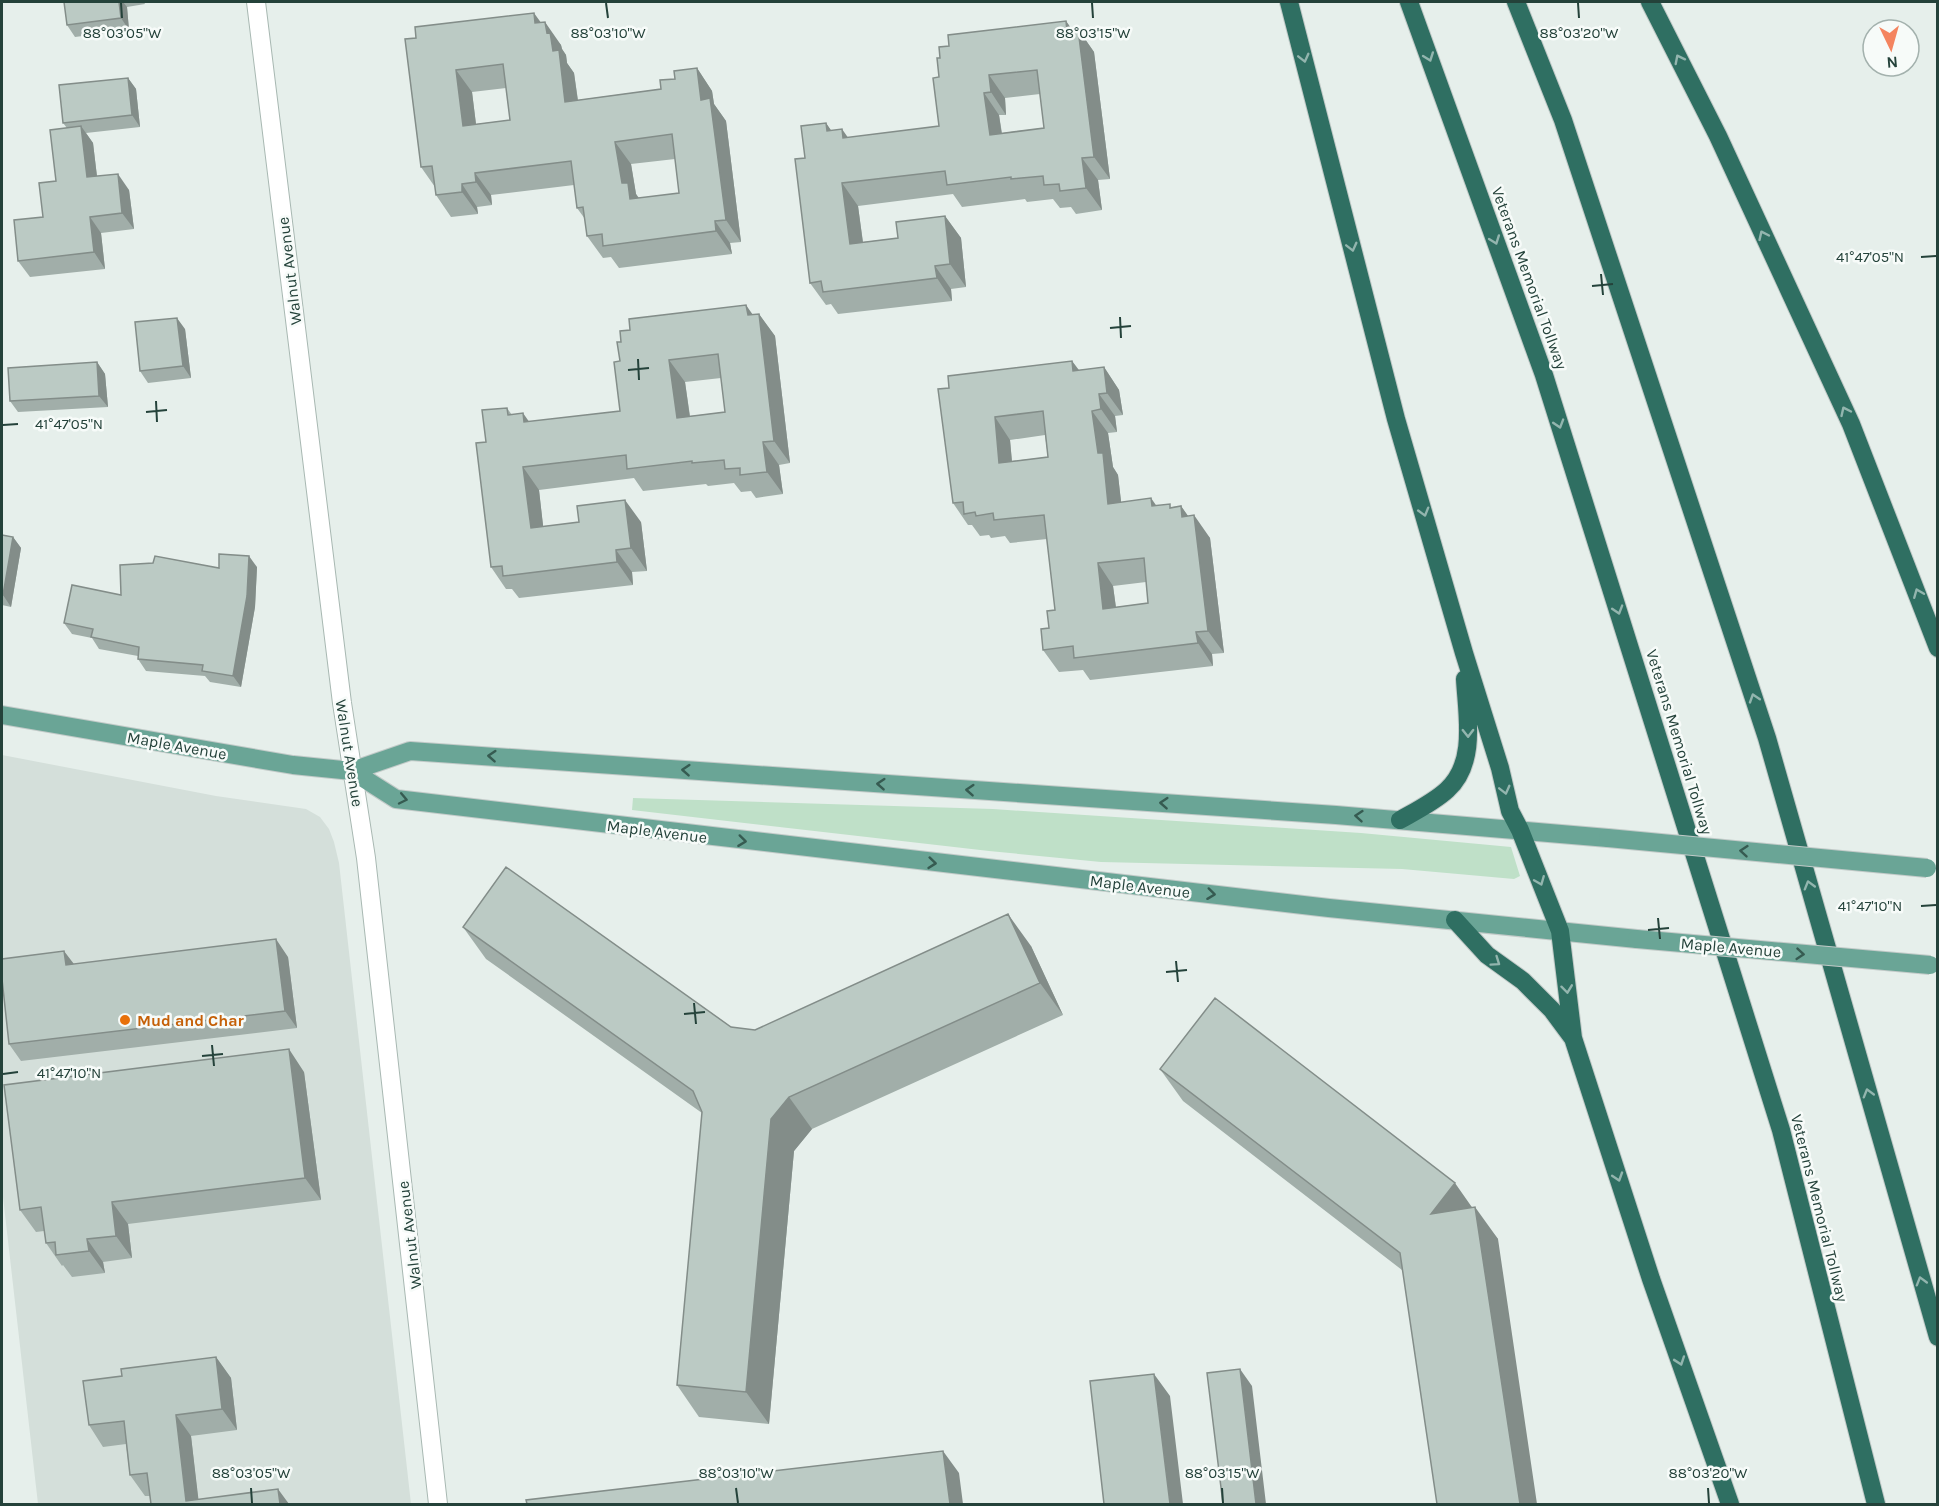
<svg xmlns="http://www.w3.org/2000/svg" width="1939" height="1506" viewBox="0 0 1939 1506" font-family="Karla,sans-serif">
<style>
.built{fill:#d4dfda}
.green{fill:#bfe0c8}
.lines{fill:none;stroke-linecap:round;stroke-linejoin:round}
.minor-casing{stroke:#a8b8b2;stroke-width:20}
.major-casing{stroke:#c2cac8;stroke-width:20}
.highway-casing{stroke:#c2cac8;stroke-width:20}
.minor{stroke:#fff;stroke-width:18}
.major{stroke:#6aa596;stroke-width:18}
.highway{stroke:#2f6f62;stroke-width:18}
.major-bridge-casing{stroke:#c2cac8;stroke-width:20;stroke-linecap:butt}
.major-bridge{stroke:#6aa596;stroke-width:18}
.wall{fill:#a1aea9;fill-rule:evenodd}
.shaded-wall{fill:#838d89}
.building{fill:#bbcac4;stroke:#838d89;stroke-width:1.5;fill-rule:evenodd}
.oneway{stroke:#93b5ae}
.oneway2{stroke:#365b51}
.ticks{fill:none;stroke:#24423a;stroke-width:2}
.food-dot{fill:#e8710a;stroke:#f7fbf9;stroke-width:2}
.labels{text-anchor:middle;stroke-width:5;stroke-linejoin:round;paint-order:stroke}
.street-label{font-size:16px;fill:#24423a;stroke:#f7fbf9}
.food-label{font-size:16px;font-weight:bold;fill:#c56008;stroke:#f7fbf9;text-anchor:start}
.ticks-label{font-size:15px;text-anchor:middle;fill:#24423a;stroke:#f7fbf9;stroke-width:5;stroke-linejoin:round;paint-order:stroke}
</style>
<rect width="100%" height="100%" fill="#e6efeb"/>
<path class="built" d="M2,755L216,796L306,809L320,817L329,829L334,842L339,863L411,1504H38L2,1188Z"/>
<path class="green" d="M633,798L993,809L1361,833L1511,847L1520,876L1514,879L1402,869L1101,862L989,851L632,810Z"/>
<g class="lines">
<defs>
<path id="minor" d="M256,2L342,703L366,858L438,1504"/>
<path id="major" d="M2,715L293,765L352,771L410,751L1336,815L1608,838
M352,771L396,799L1329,908L1637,939"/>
<path id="highway" d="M1289,2L1396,419L1464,653L1500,768L1510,811L1520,830L1560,931L1573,1038L1651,1279L1730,1504
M1409,2L1544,375L1781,1130L1876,1504
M1516,2L1563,120L1767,738L1938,1337
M1650,2L1718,136L1851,424L1938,648
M1400,820C1416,811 1434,802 1447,790C1477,763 1467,715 1465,679
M1455,920L1487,955L1523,981L1552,1010L1572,1037"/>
</defs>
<use href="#minor" class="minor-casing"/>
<use href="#major" class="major-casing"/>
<use href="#highway" class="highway-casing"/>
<use href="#minor" class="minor"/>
<use href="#major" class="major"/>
<use href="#highway" class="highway"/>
<defs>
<path id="major-bridge" d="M1608,838L1927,868
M1637,939L1930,965"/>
</defs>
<use href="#major-bridge" class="major-bridge-casing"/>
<use href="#major-bridge" class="major-bridge"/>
</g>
<path class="wall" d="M64,2H144L145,4L127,7L129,30L75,37L67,25Z
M1066,21L1072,30L1078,29L1094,52L1110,179L1098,180L1102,210L1076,214L1071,207L1060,208L1053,199L1027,202L1025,199L962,207L953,194L858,206L863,242L898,238L945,216L961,238L966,287L951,289L952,301L838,314L831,304L826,305L810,283L805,158L826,123L831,131L848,138L939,126V77L940,58L949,46ZM1040,94L1044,128L1002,133L999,115H1006L1005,98Z
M541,23L561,45L562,49L566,55L567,63L574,73L578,100L661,89L675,79L697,68L712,91L714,104L726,121L741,242L730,243L732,254L619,268L611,257L603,258L587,236L585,219L577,208L574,185L491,195L492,205L477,207L478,214L451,217L436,195L435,187L421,167L405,39ZM506,88L510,120L476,124L472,92ZM675,159L679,193L639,198L636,194L631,164Z
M128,78L136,89L140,127L86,133L93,143L97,176L129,190L134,229L101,233L105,269L30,277L18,261L43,217L56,181L67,128L63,123Z
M753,314H759L775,336L790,463L779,465L783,494L756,498L751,491L741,492L734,483L708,486L706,484L643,491L634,478L539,490L543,526L641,522L647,571L632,572L633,585L519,598L512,589H506L491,567L486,442L507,408L512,415L529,422L620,411V361ZM721,378L725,412L690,416L685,382Z
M185,329L191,378L148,383L140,371Z
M1072,361L1079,370L1104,367L1119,390L1123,415L1115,416L1117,432L1108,433L1113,467L1118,475L1121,502L1172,507L1181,506L1188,516L1210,538L1224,653L1212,654L1213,666L1090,680L1083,670L1059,672L1043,650L1049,628L1055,610L1047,539L1010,543L1005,536L991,538L989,535L980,536L972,525H968L953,503L949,388ZM1045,435L1048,457L1012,461L1010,440ZM1146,582L1148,603L1116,607L1113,586Z
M97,362L105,374L108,407L18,412L10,401Z
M2,535L13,537L21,548L11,607L2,605Z
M257,567L255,607L241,687L210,682L205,676L146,671L138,659V656L99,649L92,638L72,634L64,623L121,595L219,568Z
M463,927L731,1027L755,1030L1031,946L1063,1015L812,1129L794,1151L769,1424L699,1417L677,1385L702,1113L486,959Z
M288,957L297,1028L21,1061L9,1044L74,964Z
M1160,1069L1472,1207L1498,1239L1402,1270L1183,1101Z
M304,1072L321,1200L128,1224L132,1258L103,1262L105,1273L72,1277L63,1265L62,1266L46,1243L44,1231L36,1232L20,1210Z
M216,1357L231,1378L237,1430L191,1436L198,1499L289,1504H151L150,1496H145L130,1475L126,1444L103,1447L89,1425L122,1376Z"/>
<path class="shaded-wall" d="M119,2H123L127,7L129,30L121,18Z
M534,13L547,31L545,22L561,45L562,49L566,55L567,63L574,73L581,124L565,102L553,51L535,23Z
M1066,21L1080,41L1078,29L1094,52L1110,179L1094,157L1067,31Z
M697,68L712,91L714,104L726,121L741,242L726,220L701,100Z
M456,70L472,92L479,149L463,126Z
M989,75L1005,98L1006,115L991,92Z
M128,78L136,89L140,127L132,115Z
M984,93L999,115L1005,157L990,135Z
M826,123L842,146L827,131Z
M81,126L93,143L99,194L87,177Z
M842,129L858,152L843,138Z
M615,142L631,164L636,194L643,205L630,199L622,183Z
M1082,158L1098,180L1102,210L1086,188Z
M475,173L491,195L492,205L476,182Z
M118,174L129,190L134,229L122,213Z
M842,183L858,206L866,266L850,244Z
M462,184L477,207L478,214L462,192Z
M945,216L961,238L966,287L950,264Z
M90,217L101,233L105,269L94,252Z
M715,221L730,243L732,254L716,231Z
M935,266L951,289L952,301L937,278Z
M746,305L760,325L759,314L775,336L790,463L774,441L748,315Z
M177,318L185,329L191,378L183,366Z
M669,360L685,382L693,440L677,418Z
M1072,361L1088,383L1073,371Z
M97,362L105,374L108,407L99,396Z
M1104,367L1119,390L1123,415L1107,393Z
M1099,394L1115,416L1117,432L1101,409Z
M1092,411L1108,433L1113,467L1118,475L1124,527L1108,504L1098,453Z
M523,413L539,436L524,422Z
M995,417L1010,440L1014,486L999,463Z
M763,442L779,465L783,494L767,472Z
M523,467L539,490L546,551L531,528Z
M1151,498L1167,521L1152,506Z
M625,500L641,522L647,571L631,548Z
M1181,506L1195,526L1194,515L1210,538L1224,653L1208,631L1182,517Z
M13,537L21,548L11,607L3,595Z
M616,550L632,572L633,585L617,562Z
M249,556L257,567L255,607L241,687L233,676Z
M1098,563L1113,586L1119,631L1103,609Z
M1196,632L1212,654L1213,666L1198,643Z
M1008,914L1031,946L1063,1015L1040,983Z
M276,939L288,957L297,1028L285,1011Z
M64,951L77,968L66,965Z
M289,1049L304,1072L321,1200L305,1178Z
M789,1097L812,1129L794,1151L769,1424L746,1392L771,1119Z
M1455,1183L1476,1213L1475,1207L1498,1239L1537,1504H1520L1431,1214Z
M112,1202L128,1224L132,1258L116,1236Z
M87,1239L103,1262L105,1273L89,1251Z
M216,1357L231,1378L237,1430L222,1409Z
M1240,1369L1252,1386L1266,1504H1256Z
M1154,1374L1170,1396L1183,1504H1170Z
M176,1415L191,1436L199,1504L186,1501Z
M943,1451L959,1473L963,1504H950Z
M278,1489L289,1504H280Z"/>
<path class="building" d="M64,2H119L121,18L67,25Z
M534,13L535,23L545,22L547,33L550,32L553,51L559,50L565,102L661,89L660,80L675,79L674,71L697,68L701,100L710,98L726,220L715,221L716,231L603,246L602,234L587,236L583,207L577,208L571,161L475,173L476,182L462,184V192L436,195L432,166L421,167L405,39L416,38L415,27ZM503,64L510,120L463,126L456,70ZM672,134L679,193L630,199L628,183H622L615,142Z
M1066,21L1067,31L1078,29L1094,157L1082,158L1086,188L1060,191L1059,184L1044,185L1043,176L1011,179V177L947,185L945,171L842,183L850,244L898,238L896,222L945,216L950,264L935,266L937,278L823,292L821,281L810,283L795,159L805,158L801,126L826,123L827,131L842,129L843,138L939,126L933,78L939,77L937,58H940L939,47L949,46L948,35ZM1037,70L1044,128L990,135L984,93L991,92L989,75Z
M128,78L132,115L63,123L59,85Z
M81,126L87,177L118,174L122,213L90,217L94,252L18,261L14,220L43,217L39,183L56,181L50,130Z
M746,305L748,315L759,314L774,441L763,442L767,472L740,475V468L725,469L724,460L692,463V461L627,469L626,455L523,467L531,528L579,522L577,506L625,500L631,548L616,550L617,562L503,576L502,566L491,567L476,443L486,442L482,410L507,408L508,415L523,413L524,422L620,411L614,362L620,361L617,342H621L620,331L630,330L629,319ZM718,354L725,412L677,418L669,360Z
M177,318L183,366L140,371L135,322Z
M1072,361L1073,371L1104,367L1107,393L1099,394L1101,409L1092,411L1098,453H1103L1108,504L1151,498L1152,506L1170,504V508L1181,506L1182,517L1194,515L1208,631L1196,632L1198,643L1074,658L1073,646L1043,650L1041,629L1049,628L1047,611L1055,610L1044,515L994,520L993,513L976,516L975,512L964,514L963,502L953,503L938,389L949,388L948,376ZM1043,411L1048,457L999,463L995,417ZM1144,558L1148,603L1103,609L1098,563Z
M97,362L99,396L10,401L8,368Z
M2,535L13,537L3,595H2Z
M219,554L249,556L247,596L233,676L202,671L203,665L138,659L139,647L91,637L93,629L64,623L72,585L121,595L120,565L153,563L155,556L219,568Z
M506,867L731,1027L755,1030L1008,914L1040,983L789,1097L771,1119L746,1392L677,1385L702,1112L693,1091L463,927Z
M276,939L285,1011L9,1044L2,979V959L64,951L66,965Z
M1215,998L1455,1183L1431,1214L1475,1207L1520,1504H1437L1400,1253L1160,1069Z
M289,1049L305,1178L112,1202L116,1236L87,1239L89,1251L56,1255L55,1242L46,1243L41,1207L20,1210L4,1085Z
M216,1357L222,1409L176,1415L186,1501L278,1489L280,1504H151L147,1473L130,1475L124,1421L89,1425L83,1381L122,1376L121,1369Z
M1240,1369L1256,1504H1223L1207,1373Z
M1154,1374L1170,1504H1104L1090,1381Z
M943,1451L950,1504H527L526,1500Z"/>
<defs><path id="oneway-chevron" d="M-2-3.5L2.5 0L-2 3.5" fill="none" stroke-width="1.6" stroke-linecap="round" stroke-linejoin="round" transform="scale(1.5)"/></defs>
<g class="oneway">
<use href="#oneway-chevron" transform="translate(1429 57) rotate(70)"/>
<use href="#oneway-chevron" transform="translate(1304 58) rotate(76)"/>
<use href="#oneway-chevron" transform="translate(1679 59) rotate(-117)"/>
<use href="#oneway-chevron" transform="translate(1763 235) rotate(-115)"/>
<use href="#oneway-chevron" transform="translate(1495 240) rotate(70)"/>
<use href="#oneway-chevron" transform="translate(1352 247) rotate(76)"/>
<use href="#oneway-chevron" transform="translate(1845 411) rotate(-115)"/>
<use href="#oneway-chevron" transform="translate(1559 424) rotate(73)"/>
<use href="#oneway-chevron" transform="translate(1424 512) rotate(74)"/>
<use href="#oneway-chevron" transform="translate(1918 593) rotate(-112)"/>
<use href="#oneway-chevron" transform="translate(1618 610) rotate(73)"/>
<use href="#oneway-chevron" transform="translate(1754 698) rotate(-108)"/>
<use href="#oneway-chevron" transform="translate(1468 733) rotate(89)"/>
<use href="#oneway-chevron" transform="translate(1505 790) rotate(76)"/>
<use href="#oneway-chevron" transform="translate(1540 881) rotate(68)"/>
<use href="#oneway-chevron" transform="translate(1809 885) rotate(-106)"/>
<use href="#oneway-chevron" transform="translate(1496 962) rotate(35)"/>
<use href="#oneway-chevron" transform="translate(1567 989) rotate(83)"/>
<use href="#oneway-chevron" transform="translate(1868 1093) rotate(-106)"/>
<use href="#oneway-chevron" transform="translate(1618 1177) rotate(72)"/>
<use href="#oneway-chevron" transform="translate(1921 1281) rotate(-106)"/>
<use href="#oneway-chevron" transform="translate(1680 1361) rotate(71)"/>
</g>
<g class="oneway2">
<use href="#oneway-chevron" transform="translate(492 756) rotate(-176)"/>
<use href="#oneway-chevron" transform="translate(686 770) rotate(-176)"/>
<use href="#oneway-chevron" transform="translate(881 784) rotate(-176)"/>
<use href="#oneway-chevron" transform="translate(970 790) rotate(-176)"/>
<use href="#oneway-chevron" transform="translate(403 799) rotate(12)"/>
<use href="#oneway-chevron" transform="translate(1164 803) rotate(-176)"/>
<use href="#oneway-chevron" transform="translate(1359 816) rotate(-175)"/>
<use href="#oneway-chevron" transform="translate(742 841) rotate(7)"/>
<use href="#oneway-chevron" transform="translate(1744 851) rotate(-175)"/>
<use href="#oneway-chevron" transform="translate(932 863) rotate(6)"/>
<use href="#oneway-chevron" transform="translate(1211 894) rotate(7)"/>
<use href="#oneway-chevron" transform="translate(1800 954) rotate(5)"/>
</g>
<path class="ticks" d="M121,3L122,18M606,3L608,18M1092,3L1093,18M1578,3L1579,18M1921,257L1936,256M1601,274L1603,295M1592,286L1613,284M1120,317L1121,338M1110,328L1131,326M638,359L639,380M628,370L649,368M156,401L157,422M146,412L167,410M3,425L18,424M1921,906L1936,905M1658,918L1660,939M1648,930L1669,928M1176,961L1178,982M1166,972L1187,970M694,1003L696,1024M684,1014L705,1012M212,1045L214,1066M202,1056L223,1054M3,1074L18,1072M251,1488L252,1503M736,1488L738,1503M1222,1488L1223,1503M1708,1488L1709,1503"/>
<circle class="food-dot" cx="125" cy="1020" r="6"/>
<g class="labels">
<g class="street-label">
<text transform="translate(289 271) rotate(-97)" y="6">Walnut Avenue</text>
<text transform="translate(1530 278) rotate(70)" y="6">Veterans Memorial Tollway</text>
<text transform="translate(1680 742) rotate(73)" y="6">Veterans Memorial Tollway</text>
<text transform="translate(177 745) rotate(10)" y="6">Maple Avenue</text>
<text transform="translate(350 753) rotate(81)" y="6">Walnut Avenue</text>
<text transform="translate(657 831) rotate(7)" y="6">Maple Avenue</text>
<text transform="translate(1140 886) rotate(7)" y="6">Maple Avenue</text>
<text transform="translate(1731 947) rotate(5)" y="6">Maple Avenue</text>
<text transform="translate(1820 1208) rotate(76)" y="6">Veterans Memorial Tollway</text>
<text transform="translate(409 1235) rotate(-97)" y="6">Walnut Avenue</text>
</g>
<g class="food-label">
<text x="137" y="1026">Mud and Char</text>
</g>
</g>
<g class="ticks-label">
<text x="122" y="38">88°03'05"W</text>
<text x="608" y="38">88°03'10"W</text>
<text x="1093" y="38">88°03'15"W</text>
<text x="1579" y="38">88°03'20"W</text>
<text x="1870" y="262">41°47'05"N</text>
<text x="69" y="429">41°47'05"N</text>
<text x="1870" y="911">41°47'10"N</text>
<text x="69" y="1078">41°47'10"N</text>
<text x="251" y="1478">88°03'05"W</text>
<text x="736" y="1478">88°03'10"W</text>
<text x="1222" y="1478">88°03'15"W</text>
<text x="1708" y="1478">88°03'20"W</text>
</g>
<rect width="1939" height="1506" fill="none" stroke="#24423a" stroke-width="6"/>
<g transform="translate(1891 48) rotate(175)"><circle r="28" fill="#f7fbf9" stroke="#a3b1ad" stroke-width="1.5"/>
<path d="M0-4.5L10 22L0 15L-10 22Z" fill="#f4845f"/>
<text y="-9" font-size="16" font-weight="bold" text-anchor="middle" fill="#24423a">N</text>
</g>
</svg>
